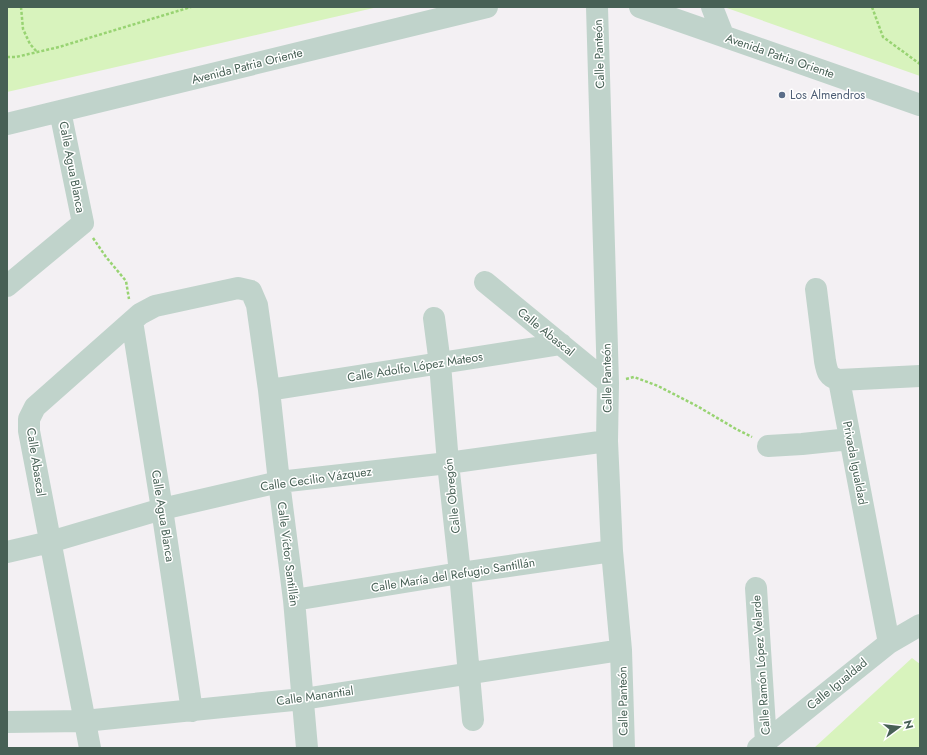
<svg xmlns="http://www.w3.org/2000/svg" width="927" height="755" viewBox="0 0 927 755" font-family="Jost,sans-serif">
<style>
.green{fill:#d8f3bd}
.lines{fill:none;stroke-linecap:round;stroke-linejoin:round}
.path{stroke:#98d372;stroke-width:2.5;stroke-dasharray:3 2;stroke-linecap:butt}
.minor{stroke:#c0d3cb;stroke-width:22}
.service-dot{fill:#5c6f8a;stroke:#fff;stroke-width:1.5}
.labels{text-anchor:middle;stroke-width:3;stroke-linejoin:round;paint-order:stroke}
.street-label{font-size:12px;fill:#476055;stroke:#fff}
.service-label{font-size:12px;fill:#4e5e75;stroke:#fff;text-anchor:start}
</style>
<rect width="100%" height="100%" fill="#f3f0f3"/>
<path class="green" d="M7,7H378L7,92Z
M724,7H920V76Z
M912,658L920,664V748H814Z"/>
<g class="lines">
<path class="path" d="M21,7L23,29L30,44L37,52
M872,7L883,37L920,64
M7,57H16L59,47L191,7
M93,238L106,257L126,281L129,299
M626,379L634,377L658,386L697,406L736,429L752,437"/>
<path class="minor" d="M597,7L608,383L607,441L612,551L621,650L624,748
M640,7L920,105
M712,7L723,35
M7,124L487,7
M485,282L608,383
M7,286L83,223L60,111
M816,289L825,361C827,372 828,377 839,380L889,643
M434,318L440,364L448,463L460,573L473,720
M132,321L162,509L192,711
M839,380L920,376
M269,390L561,344
M768,446L802,444L850,439
M7,552L50,542L162,509L279,482L448,463L607,441
M756,588L766,742
M294,600L460,573L612,551
M7,722L84,721L303,699L621,650
M90,748L29,431V419L35,407L140,314L155,306L238,288L251,291L257,305L269,390L279,482L294,600L307,748
M758,748L889,643L920,625"/>
</g>
<circle class="service-dot" cx="782" cy="95" r="4"/>
<g class="labels">
<g class="street-label">
<text transform="translate(599 54) rotate(-92)" y="4">Calle Panteón</text>
<text transform="translate(780 56) rotate(19)" y="4">Avenida Patria Oriente</text>
<text transform="translate(247 66) rotate(-14)" y="4">Avenida Patria Oriente</text>
<text transform="translate(72 167) rotate(79)" y="4">Calle Agua Blanca</text>
<text transform="translate(546 332) rotate(39)" y="4">Calle Abascal</text>
<text transform="translate(415 367) rotate(-9)" y="4">Calle Adolfo López Mateos</text>
<text transform="translate(607 378) rotate(-91)" y="4">Calle Panteón</text>
<text transform="translate(36 462) rotate(81)" y="4">Calle Abascal</text>
<text transform="translate(855 463) rotate(79)" y="4">Privada Igualdad</text>
<text transform="translate(316 479) rotate(-8)" y="4">Calle Cecilio Vázquez</text>
<text transform="translate(452 496) rotate(-96)" y="4">Calle Obregón</text>
<text transform="translate(163 516) rotate(81)" y="4">Calle Agua Blanca</text>
<text transform="translate(288 554) rotate(83)" y="4">Calle Víctor Santillán</text>
<text transform="translate(453 575) rotate(-9)" y="4">Calle María del Refugio Santillán</text>
<text transform="translate(761 665) rotate(-94)" y="4">Calle Ramón López Velarde</text>
<text transform="translate(837 684) rotate(-39)" y="4">Calle Igualdad</text>
<text transform="translate(315 696) rotate(-8)" y="4">Calle Manantial</text>
<text transform="translate(623 701) rotate(-91)" y="4">Calle Panteón</text>
</g>
<g class="service-label">
<text x="790" y="99">Los Almendros</text>
</g>
</g>
<rect width="927" height="755" fill="none" stroke="#476055" stroke-width="16"/>
<g transform="translate(899 727) rotate(75)" stroke="#ffffff" stroke-width="3" paint-order="stroke">
<path d="M0-3L7 15L0 10L-7 15Z" fill="#476055"/>
<text y="-6" font-size="11" font-weight="bold" text-anchor="middle" fill="#476055">N</text>
</g>
</svg>
